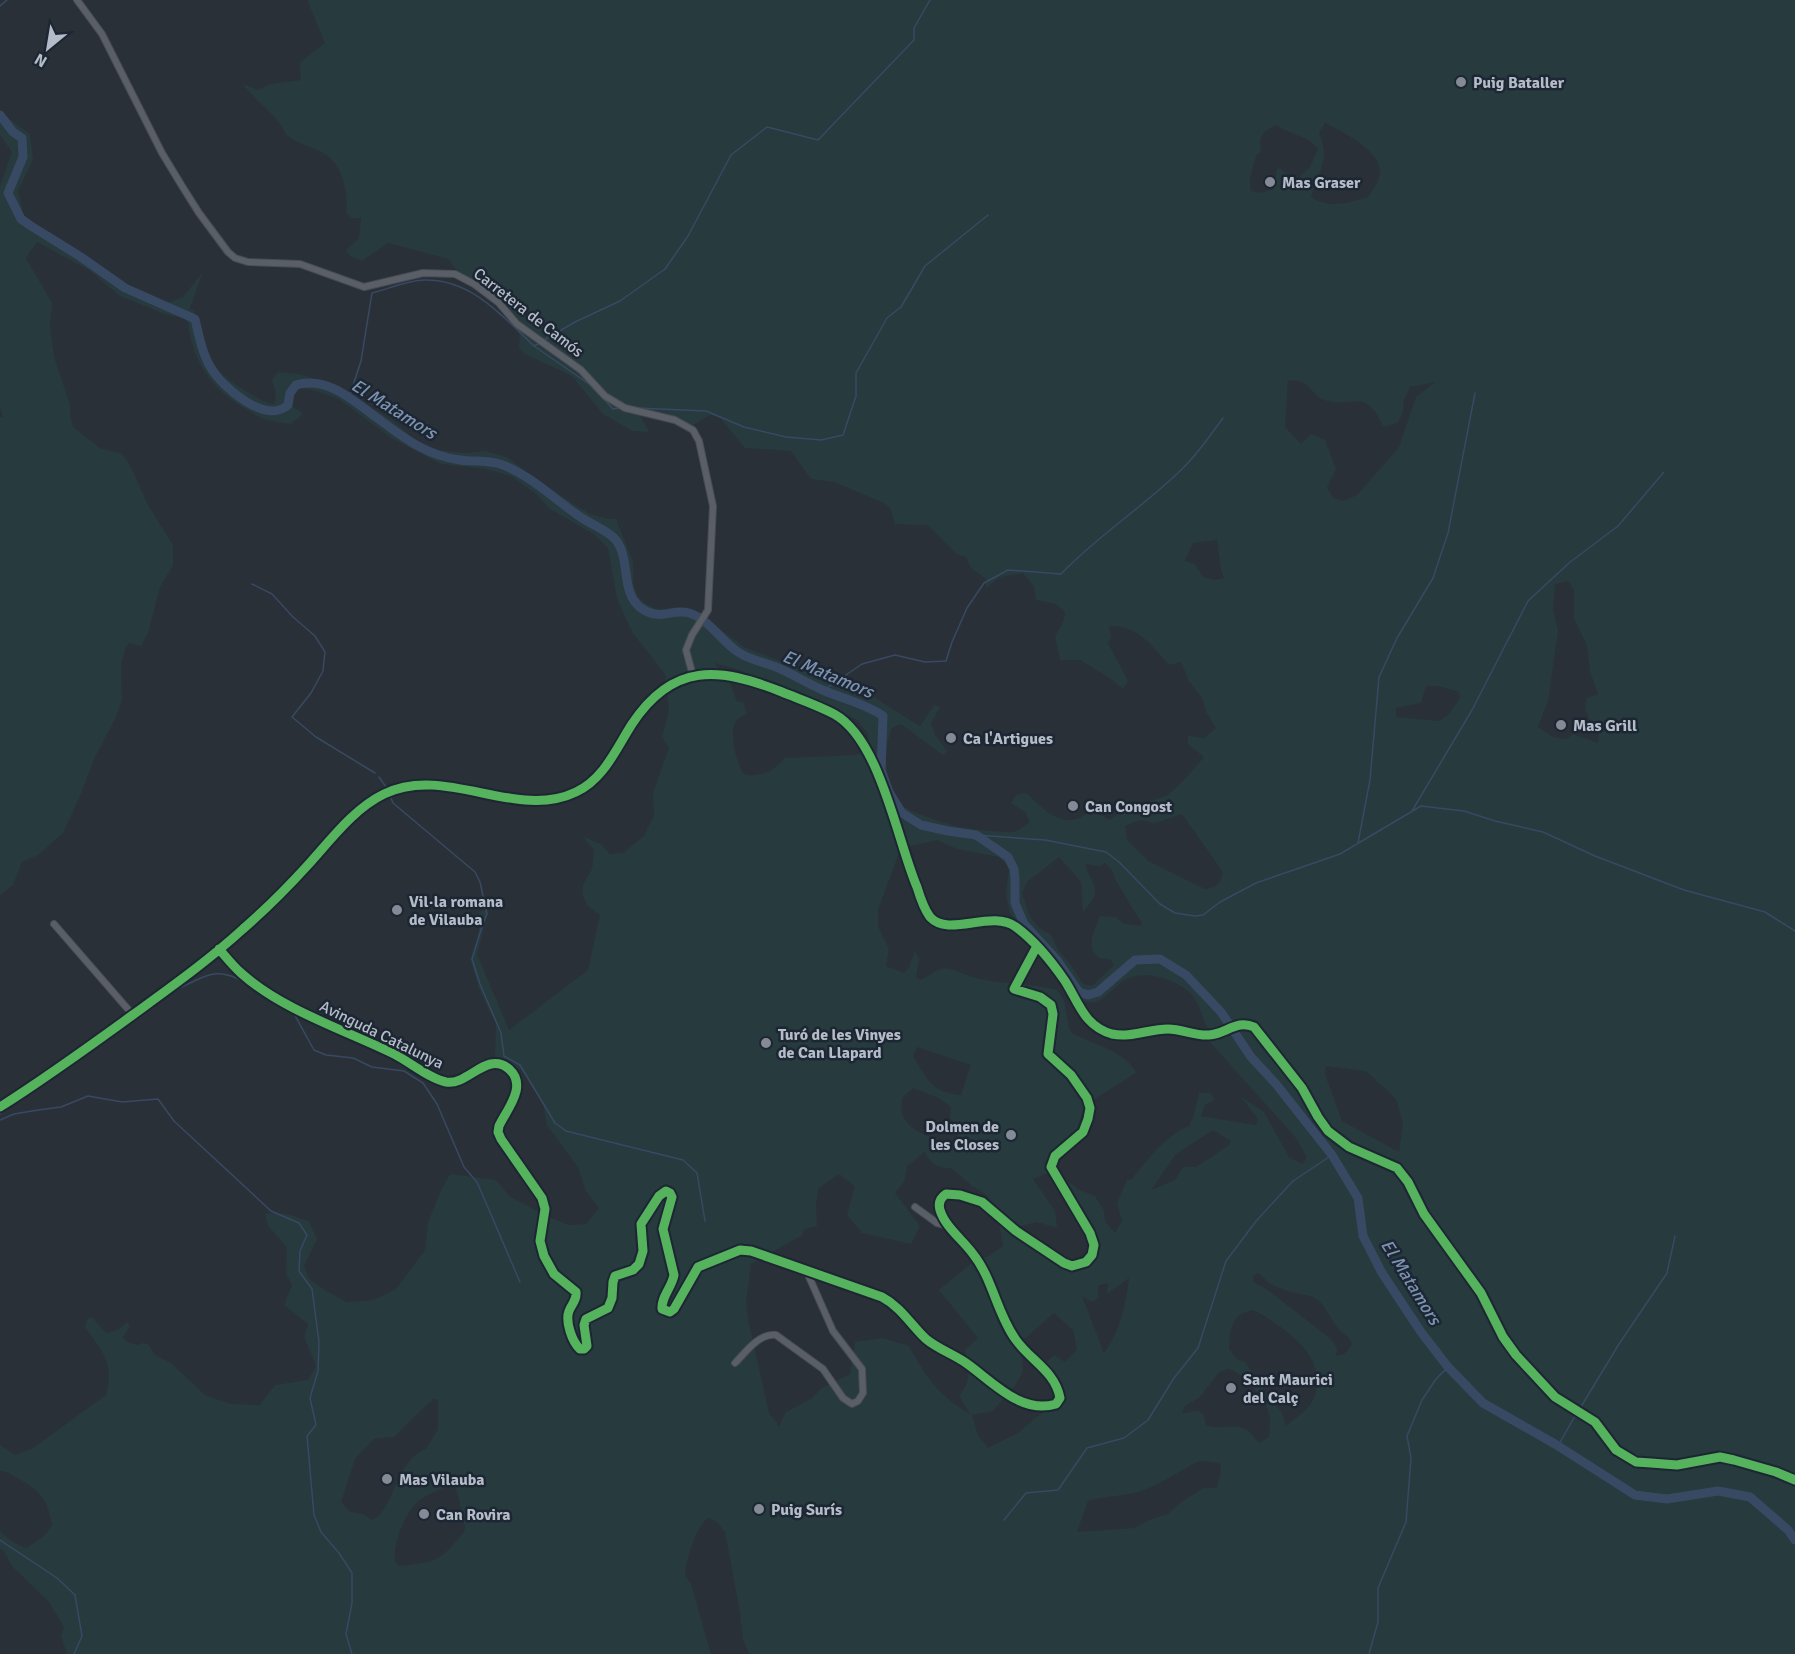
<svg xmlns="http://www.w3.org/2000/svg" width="1795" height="1654" viewBox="0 0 1795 1654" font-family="Signika,sans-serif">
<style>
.green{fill:#273a3e;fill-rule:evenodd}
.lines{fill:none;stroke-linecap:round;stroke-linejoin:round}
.stream{stroke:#384963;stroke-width:1.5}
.river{stroke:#384963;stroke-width:9}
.minor-casing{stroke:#484c53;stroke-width:8}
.minor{stroke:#5a5e66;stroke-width:6}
.cycleway-casing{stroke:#1d2633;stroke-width:13}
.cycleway{stroke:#56b35d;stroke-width:9}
.poi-dot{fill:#848b96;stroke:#1d2633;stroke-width:2}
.labels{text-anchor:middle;stroke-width:5;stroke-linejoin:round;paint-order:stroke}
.poi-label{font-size:16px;font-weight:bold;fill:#b4bcc9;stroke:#1d2633;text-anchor:start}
.street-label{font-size:16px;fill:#b4bcc9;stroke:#1d2633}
.water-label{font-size:18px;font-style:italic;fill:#7c92b1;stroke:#1d2633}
</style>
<rect width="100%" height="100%" fill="#2a3038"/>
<path class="green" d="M307,0H1795V1654H749L743,1639L740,1612L725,1532L717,1522L709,1518C696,1524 686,1562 685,1575L691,1584L711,1654H67L61,1636L64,1627L49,1602L12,1566L4,1551L0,1549V1530C7,1539 15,1544 27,1548L45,1535L52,1525C48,1500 40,1490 17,1478C11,1474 7,1471 0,1471V1445L15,1455L33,1448L106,1395C115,1364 102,1351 85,1327L87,1319L92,1317L106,1333L118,1330L127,1322L130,1326L123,1337L126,1341L137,1345L143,1343L148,1344L155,1355L171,1363L205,1395L231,1404L260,1405L275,1385L308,1380L316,1366L304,1337L308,1324L284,1305L292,1285L286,1273L287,1247L268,1226L265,1213L287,1214L309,1221L317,1239L304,1266L309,1279L323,1289L347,1302L374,1300L396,1289L425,1250L428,1223L440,1192L450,1174L496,1180L510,1197L549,1217L569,1225L586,1224L599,1208L586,1191L578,1167L547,1125L543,1104L528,1080L521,1070L495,1057L496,1024L479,989L470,959C477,942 481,930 479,912L489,909L477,954L509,1030L588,970L600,915L588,906L583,896V885L592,869L594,850L582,836L601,844L610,854L623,853L644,836L654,815L653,793L669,748L662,737L669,711L665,674L632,632L617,599L608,548L595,535L550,509L535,493L511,476L486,469L441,464L393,439L337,398L313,390L298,388L292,394L291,405L303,414L291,424C284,423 276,422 268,420C261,419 254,414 248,410C213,392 192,361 188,322L181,317L167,315L120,296L89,270L37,242L26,258L52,303L50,327L54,357L70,404V414L73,427L100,448L122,454L130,465L148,505L173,545V565L160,587L148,633L141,646L129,643L125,649L121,666L122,700L115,719L94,759L81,794L63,833L38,855L22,862L13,885L0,895V417H3L0,408V186L12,152L0,135V111L4,115L30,134L33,159L18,191L23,213L33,225L141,294L167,303L183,297L203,272L189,310H193C200,324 203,336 207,350C213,370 232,383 249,393C257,397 265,404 275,404L276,393L272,380L278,372L299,374L338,386L393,421L420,444L439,450L465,453L485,451L507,457L542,484L590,514L608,519H616L633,562V580L637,596L645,603L656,609L680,608L698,612L744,647L820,677L826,670L843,678L920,726L934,705L940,707L931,724L936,736L947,751L943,755L901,724L892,728C882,751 885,783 900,803C908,813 946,823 959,827C967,829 1008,833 1014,832C1019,830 1026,825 1030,822L1025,812L1011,803L1016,795L1026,793C1038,803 1053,821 1070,820C1088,819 1084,804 1109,820L1125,810L1168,795L1184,780L1204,757L1188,744V736L1204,738L1216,728L1206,712L1202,698L1189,681L1181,662L1169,665C1152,646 1138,625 1109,626L1111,637L1108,643L1128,681L1123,689L1111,679L1080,660H1060L1055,637L1064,620L1065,612L1056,604L1036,600L1034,587L1023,573L1000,577L986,588V579L971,568L966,557L957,554L928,525L895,524L890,508L884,503L834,482L811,479L791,451L745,448L720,418L710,415L693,425L666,414L639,413L649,432L632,431L603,414L572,376L525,354L519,348L520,322L491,292L459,273L448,259L388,243L362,261L350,256L346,250L359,238L361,218H351L346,212C349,194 342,164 325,154C313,147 298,144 288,136C284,133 283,128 280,124C270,109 253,99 243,84L258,90L270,84L301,80L300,62L325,43ZM1325,123C1341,131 1379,149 1380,171C1380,180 1373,190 1368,197C1349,203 1329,209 1311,197C1318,171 1331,160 1319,133ZM1276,125C1290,135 1308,135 1318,149L1310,167L1296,180L1277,167L1274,189L1261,193L1251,191C1248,179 1253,166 1257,154L1261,152L1260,140L1264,132ZM1288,380C1292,381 1298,380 1302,382C1309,385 1314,394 1320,398C1348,413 1365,382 1383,427L1398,423L1403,412V403L1410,387L1435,382L1416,397L1399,447L1357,495L1343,501L1333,498L1327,487L1336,469L1325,440L1311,434L1301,444L1285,427ZM1217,540L1221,570L1224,578L1215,580L1203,577L1195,564L1185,561L1193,543ZM1568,581L1574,590V618L1587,646L1590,672L1598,694L1587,698L1585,708L1592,726L1599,730L1598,743L1573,734L1566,739L1553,737L1538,727L1548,701L1558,631L1553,609L1555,584ZM714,663L736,669L803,693L857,720L868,734L870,750L856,755L785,758C772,772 764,776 745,775C737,767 729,733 735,723C737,718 742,716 747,714L743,702H737L728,678ZM1426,686H1439L1459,692L1460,698L1449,714L1439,721L1396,717V708L1421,703ZM1182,814L1223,872L1221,880L1215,887L1205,889L1148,861L1127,840L1125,826L1140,820L1155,823ZM937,840L957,849L999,857L1009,867L1006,894L1010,913L1076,997C1098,1012 1108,992 1123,981C1143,968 1177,979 1192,995C1199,1003 1203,1018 1207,1028L1219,1031L1207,1039L1296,1138L1307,1158L1302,1164L1289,1157L1264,1112L1241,1097L1258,1119L1256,1125L1201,1116L1205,1105L1214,1100L1211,1093H1199L1193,1118L1189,1126C1165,1135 1147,1161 1131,1180H1127L1117,1203L1122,1221L1115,1233L1105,1221L1104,1211L1095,1196L1080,1190L1067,1181L1063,1182L1095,1238L1085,1265L1073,1270L1061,1265L999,1223L1003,1246L989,1256L974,1261L939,1290L978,1338L965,1350C969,1368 972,1381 959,1396L970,1414C939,1396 926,1377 909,1346L883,1338L855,1342L850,1374L822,1388L811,1399L786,1412L779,1426L769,1413L748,1319L746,1303L751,1264L801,1236L805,1229L817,1226L816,1206L818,1189L839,1174L855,1186L847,1215L862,1233L911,1244L920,1226L895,1193L904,1182L907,1167L924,1152C931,1163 937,1169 951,1168L972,1186L985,1194L1016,1227L1037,1222L1057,1228L1055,1211L1033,1179L1048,1173L1045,1165L1051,1155L1067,1144L1076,1131L1085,1105L1136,1073C1128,1053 1092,1043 1073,1034L1069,1028L1064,1000L1057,990C1028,982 997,985 969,976C960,973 951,967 941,969C935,971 927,977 920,980L916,978L919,959L915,951L909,967L904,973L886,966L889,949L878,926V910L901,848ZM1059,857L1081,882L1083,912C1104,889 1093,888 1085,864L1099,866L1105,863C1115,871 1112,875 1118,884C1126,897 1133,910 1142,923L1141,926L1125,924L1115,917L1100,916L1092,937V950L1099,958L1110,959L1114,965L1092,986L1083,984L1071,965L1058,950L1051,935L1038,927L1029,915L1022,893L1027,882ZM917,1047L971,1065L961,1095C931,1092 928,1080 913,1056ZM1326,1066L1366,1071L1396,1099L1403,1123L1399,1152L1342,1121L1325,1074ZM913,1088L938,1098L951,1107L950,1119L963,1129L952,1143C936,1140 907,1132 902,1113C901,1109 902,1102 902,1098ZM1213,1130L1231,1141L1228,1146L1196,1167H1183L1175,1180L1151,1190L1176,1154ZM1259,1273L1270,1284L1287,1291L1314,1297L1322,1304L1339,1330L1349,1338L1352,1344C1348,1352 1345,1354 1336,1356L1337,1348L1331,1339L1265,1288L1253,1282L1254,1275ZM1129,1278C1126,1303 1120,1332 1104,1353L1082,1296L1092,1302L1098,1298V1286L1108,1283L1107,1294ZM1253,1310C1283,1326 1332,1358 1313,1400C1307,1411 1295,1418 1286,1426L1281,1411L1267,1395L1245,1362L1237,1359L1229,1349C1231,1329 1230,1314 1253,1310ZM1054,1313L1073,1330L1077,1350L1065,1362L1054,1355L1045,1364L1058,1382L1063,1400L1039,1415L1018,1433L988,1448L978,1435L972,1415L993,1411L1016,1384L1023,1371L1021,1342ZM1229,1369C1244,1374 1264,1397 1269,1413C1271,1420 1269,1430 1269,1437L1259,1443C1254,1438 1251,1431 1245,1429C1231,1422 1219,1431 1206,1425L1204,1416L1199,1411L1182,1413L1185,1406L1200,1397L1219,1372ZM433,1399L438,1400V1429L426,1449C396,1459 393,1513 372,1520L363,1514L350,1512L341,1502L355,1459L374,1439L394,1437ZM1199,1461L1220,1463L1221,1470L1217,1488H1203L1180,1503L1168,1514L1149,1520L1134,1528L1077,1532L1088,1501C1106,1495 1126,1497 1144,1490C1163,1483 1181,1470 1199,1461ZM448,1486H454L457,1491L465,1527L464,1532C438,1563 439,1561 399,1566L395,1562C393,1543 404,1515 418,1501C427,1494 438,1491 448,1486Z"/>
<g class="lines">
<path class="stream" d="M0,6L7,0
M544,340L575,322L620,301L665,269L688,236L731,155L767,127L818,140L914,40V28L930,0
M534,346L589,384L599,394
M349,398L361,361L372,293C388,289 411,279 426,280C473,280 503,317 534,346L540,343
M603,398L613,409L620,408
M637,408L706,411L744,427L786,437L821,440L843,435L856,396V373L887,318L901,307L925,266L988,215
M252,584L272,594L293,617L315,636L325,652L323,671L311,693L292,717L316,737L375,773
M824,690L862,664L895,655L925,662L946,661L952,642L967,608L984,583L1008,570L1061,574C1098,535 1145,506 1183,468C1198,454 1211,434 1223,418
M379,777L386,787
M390,796L393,803L475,872L480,882L487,914L483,923L472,959L480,984L501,1033L504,1056L520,1065L555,1123L566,1131L683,1160L697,1173L705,1221
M1412,811L1472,710L1528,601L1569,563L1618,526L1664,472
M976,835L1045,840L1106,852L1119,862L1160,904L1175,913L1195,916L1203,915L1220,902L1256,883L1340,854L1421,806L1464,811L1495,821L1543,832L1595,856L1684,890L1765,912L1795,931
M1358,843L1370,780L1379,677L1397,638L1433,578L1448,533L1475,393
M277,1002L293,1012L314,1050L326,1055L353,1058L372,1067L404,1071L423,1083L437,1104L464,1167L477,1182L520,1282
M0,1114L178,989C212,972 220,966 255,988
M0,1120L14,1114L38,1110L61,1107L88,1096L122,1102L158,1099L174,1121L271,1211L299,1223L307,1235L300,1251L299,1271L312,1289L319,1342L318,1371L310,1398L316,1425L307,1436L314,1515L321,1532L339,1553L352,1573V1603L346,1634L352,1654
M1579,1410L1619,1344L1667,1273L1675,1236
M1558,1446L1576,1414
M1004,1520L1026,1493L1058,1490L1087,1448L1124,1438L1148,1420L1174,1378L1198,1348L1226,1261L1257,1220L1293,1181L1332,1155
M0,1540L57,1578L75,1595L82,1636L74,1654
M1369,1654L1378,1622V1588L1406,1522L1411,1458L1407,1436L1422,1400L1436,1379L1448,1367"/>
<path class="river" d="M0,115L13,132L22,138L23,157L8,193L21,219L31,226L81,257L125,288L195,319C199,336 202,353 211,368C223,388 266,425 288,405L290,393L296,385C328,375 356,403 380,420C405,439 428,456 460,460C474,462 487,460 500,464C526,472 557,501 579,516C590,524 605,529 614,538C632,556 619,592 641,608C661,622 672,608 689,613C709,619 721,641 738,652C750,660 763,662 776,667C793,674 808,684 825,691C844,699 866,704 883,716L881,770L889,792L902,813L921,825L948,831L976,835L1008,857L1014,869L1015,879V903L1024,924L1057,960L1079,992L1088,995L1098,992L1135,960L1160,959L1186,975L1221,1012L1251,1057L1276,1084L1332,1155L1358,1198L1363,1236L1382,1273L1421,1332L1448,1367L1483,1403L1555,1444L1635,1495L1667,1499L1718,1491L1750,1497L1788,1530L1795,1540"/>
<defs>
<path id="minor" d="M77,0L102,34L162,153L182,186L199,213L228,252L235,258L248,262L300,264L364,287L423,273L455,274L474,284L498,302L517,324L581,370L605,396L625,408L675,420L693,430L699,441L713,506L708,610L692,635L686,650L693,676
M54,924L133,1015
M219,949C226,957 233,966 241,973C282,1010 345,1030 394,1054C410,1062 428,1078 446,1082C468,1086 487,1050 509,1069C528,1086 507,1109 499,1126L498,1132L501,1139L542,1198L545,1209L540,1241L544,1256L554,1274L576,1292C577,1301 572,1303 569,1311C565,1321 572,1342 580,1349H584L587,1346L584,1325L586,1319L608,1308L612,1298L613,1282L615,1276L633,1270L639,1264L643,1251L641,1224L659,1196L666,1191L670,1193L672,1197L663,1229L674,1275C672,1287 661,1297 662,1309L670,1312L674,1309L698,1267L740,1250L751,1251L882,1297C901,1307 911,1325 926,1339C938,1349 953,1354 966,1363C992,1381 1021,1415 1056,1404L1060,1398C1055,1371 1031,1361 1016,1340C997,1314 993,1279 973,1254C963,1240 945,1227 940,1210C938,1203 940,1198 946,1194L960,1195L982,1202L1016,1231L1064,1263L1072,1266L1086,1262L1092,1255L1094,1245L1090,1233L1051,1167L1055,1156L1083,1132L1088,1119L1090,1108L1087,1098L1071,1075L1048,1054L1053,1014L1051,1005L1040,997L1014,989L1037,946
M0,1107C46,1078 90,1046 134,1014C171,987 209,960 243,929C266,909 287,888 307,866C330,841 353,809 384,794C446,764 516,821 576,792C604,779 616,749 632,724C673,662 719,667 782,692C799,699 817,705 834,714C880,739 897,840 917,887C920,897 924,909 930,917C949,938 991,909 1016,927C1035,941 1052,962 1065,981C1079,1003 1084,1026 1112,1034C1131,1038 1149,1029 1168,1029C1182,1029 1195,1036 1209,1035C1226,1034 1237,1019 1254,1027L1302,1088L1318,1117L1328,1131L1349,1147L1397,1168L1408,1182L1424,1214L1481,1293L1503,1337L1516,1355L1555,1397L1595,1422L1616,1450L1636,1462L1651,1463L1677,1465L1720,1457L1734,1460L1776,1472L1795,1480
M915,1207L937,1223L949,1226
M735,1363C746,1352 759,1333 776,1335L823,1369L843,1398L852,1404L858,1401L863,1393L862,1369L833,1331L806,1270"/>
</defs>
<use href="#minor" class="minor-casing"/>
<use href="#minor" class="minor"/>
<defs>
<path id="cycleway" d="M219,949C226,957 233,966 241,973C282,1010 345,1030 394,1054C410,1062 428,1078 446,1082C468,1086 487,1050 509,1069C528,1086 507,1109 499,1126L498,1132L501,1139L542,1198L545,1209L540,1241L544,1256L554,1274L576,1292C577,1301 572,1303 569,1311C565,1321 572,1342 580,1349H584L587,1346L584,1325L586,1319L608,1308L612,1298L613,1282L615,1276L633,1270L639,1264L643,1251L641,1224L659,1196L666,1191L670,1193L672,1197L663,1229L674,1275C672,1287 661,1297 662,1309L670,1312L674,1309L698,1267L740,1250L751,1251L882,1297C901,1307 911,1325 926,1339C938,1349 953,1354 966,1363C992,1381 1021,1415 1056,1404L1060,1398C1055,1371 1031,1361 1016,1340C997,1314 993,1279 973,1254C963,1240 945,1227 940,1210C938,1203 940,1198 946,1194L960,1195L982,1202L1016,1231L1064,1263L1072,1266L1086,1262L1092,1255L1094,1245L1090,1233L1051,1167L1055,1156L1083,1132L1088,1119L1090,1108L1087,1098L1071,1075L1048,1054L1053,1014L1051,1005L1040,997L1014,989L1037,946
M0,1107C46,1078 90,1046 134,1014C171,987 209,960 243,929C266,909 287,888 307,866C330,841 353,809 384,794C446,764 516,821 576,792C604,779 616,749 632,724C673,662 719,667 782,692C799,699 817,705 834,714C880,739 897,840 917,887C920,897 924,909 930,917C949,938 991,909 1016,927C1035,941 1052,962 1065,981C1079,1003 1084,1026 1112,1034C1131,1038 1149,1029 1168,1029C1182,1029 1195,1036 1209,1035C1226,1034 1237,1019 1254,1027L1302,1088L1318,1117L1328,1131L1349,1147L1397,1168L1408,1182L1424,1214L1481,1293L1503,1337L1516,1355L1555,1397L1595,1422L1616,1450L1636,1462L1651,1463L1677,1465L1720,1457L1734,1460L1776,1472L1795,1480"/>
</defs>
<use href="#cycleway" class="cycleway-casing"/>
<use href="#cycleway" class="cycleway"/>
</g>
<g class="poi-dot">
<circle cx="1461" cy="82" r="6"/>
<circle cx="1270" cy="182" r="6"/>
<circle cx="1561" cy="725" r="6"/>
<circle cx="951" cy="738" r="6"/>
<circle cx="1073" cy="806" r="6"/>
<circle cx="397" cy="910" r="6"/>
<circle cx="766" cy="1043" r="6"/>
<circle cx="1011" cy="1135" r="6"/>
<circle cx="1231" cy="1388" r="6"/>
<circle cx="387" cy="1479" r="6"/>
<circle cx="759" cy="1509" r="6"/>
<circle cx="424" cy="1514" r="6"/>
</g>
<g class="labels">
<g class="poi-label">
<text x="1473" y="88">Puig Bataller</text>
<text x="1282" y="188">Mas Graser</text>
<text x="1573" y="731">Mas Grill</text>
<text x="963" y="744">Ca l'Artigues</text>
<text x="1085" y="812">Can Congost</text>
<text x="409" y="907">Vil·la romana<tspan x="409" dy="18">de Vilauba</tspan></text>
<text x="778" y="1040">Turó de les Vinyes<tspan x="778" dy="18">de Can Llapard</tspan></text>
<text x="999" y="1132" text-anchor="end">Dolmen de<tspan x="999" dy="18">les Closes</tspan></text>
<text x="1243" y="1385">Sant Maurici<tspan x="1243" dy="18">del Calç</tspan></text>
<text x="399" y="1485">Mas Vilauba</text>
<text x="771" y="1515">Puig Surís</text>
<text x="436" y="1520">Can Rovira</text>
</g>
<g class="street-label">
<text transform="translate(529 312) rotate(38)" y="6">Carretera de Camós</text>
<text transform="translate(382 1034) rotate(26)" y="6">Avinguda Catalunya</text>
</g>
<g class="water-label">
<text transform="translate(394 409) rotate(32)" y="6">El Matamors</text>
<text transform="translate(828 674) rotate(23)" y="6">El Matamors</text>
<text transform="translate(1411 1282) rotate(58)" y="6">El Matamors</text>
</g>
</g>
<g transform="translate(48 48) rotate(210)" stroke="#1d2633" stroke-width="4.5" paint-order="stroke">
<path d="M0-4.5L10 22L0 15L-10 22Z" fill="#b4bcc9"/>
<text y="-9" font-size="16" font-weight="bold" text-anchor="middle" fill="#b4bcc9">N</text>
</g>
</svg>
